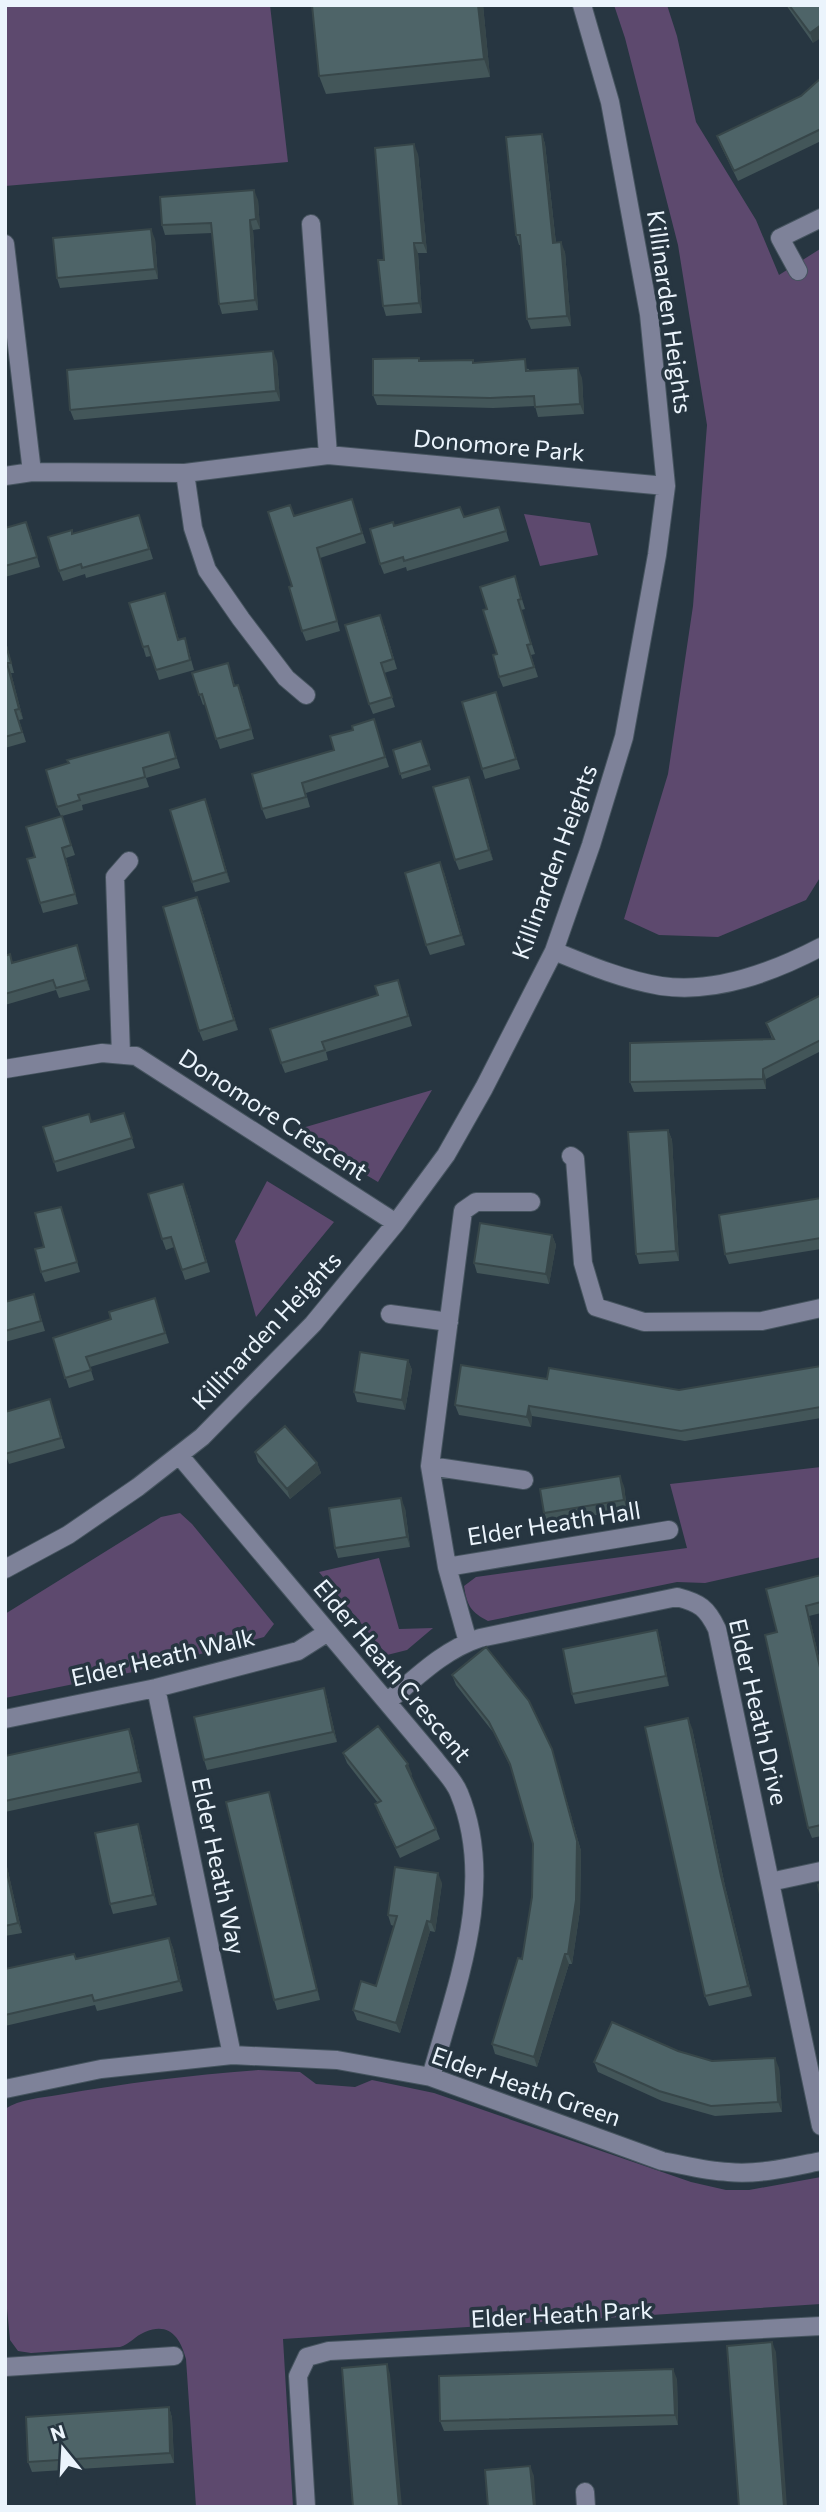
<svg xmlns="http://www.w3.org/2000/svg" width="826" height="2512" viewBox="0 0 826 2512" font-family="Commissioner,sans-serif">
<style>
.green{fill:#5d496e}
.lines{fill:none;stroke-linecap:round;stroke-linejoin:round}
.minor-casing{stroke:#46545f;stroke-width:20}
.minor{stroke:#7e8299;stroke-width:18}
.wall{fill:#435659}
.shaded-wall{fill:#374649}
.building{fill:#4e6468;stroke:#374649;stroke-width:2}
.labels{text-anchor:middle;stroke-width:7;stroke-linejoin:round;paint-order:stroke}
.street-label{font-size:24px;fill:#ebf4fc;stroke:#273641}
</style>
<rect width="100%" height="100%" fill="#273641"/>
<path class="green" d="M5,5H270L288,162L5,186Z
M614,5H667L677,36L696,122L756,220L779,275L820,249L821,246V876L806,900L718,937L659,935L624,919L668,774L693,606L707,425L678,245L625,38Z
M524,514L590,523L598,555L540,566Z
M432,1090L378,1182L292,1131Z
M267,1181L334,1222L256,1317L235,1241Z
M821,1467V1557L705,1583L677,1582L488,1621C471,1612 467,1606 464,1586L476,1577L687,1548L670,1484Z
M180,1513L192,1524L274,1624L264,1637L133,1672L5,1698V1614L161,1517Z
M379,1558L399,1629L433,1628L407,1650L387,1655L319,1572Z
M258,2070L300,2072L316,2084L355,2087L372,2080L434,2093L691,2182L726,2190H749L821,2177V2304L283,2339L293,2507H196L186,2359C180,2337 169,2322 145,2332C135,2336 130,2344 120,2347L31,2353L18,2351L10,2340L5,2288V2109C19,2099 42,2098 58,2095C125,2083 191,2075 258,2070Z"/>
<g class="lines">
<defs>
<path id="minor" d="M311,224L328,455
M5,244L32,472
M798,271L780,238L821,218
M185,473L193,528L207,570L241,619L286,678L306,695
M5,476L32,472L185,473L328,455L666,486
M554,951C588,965 624,980 661,986C716,994 773,972 821,947
M121,1055L115,877L129,861
M5,1069L102,1053L136,1056L396,1223
M571,1156L575,1159L583,1263L596,1307L644,1322L762,1321L821,1308
M390,1314L449,1322
M179,1455L434,1758C442,1769 454,1780 459,1793C497,1885 456,1986 431,2077
M430,1466L524,1480
M447,1567L669,1530
M5,1569L68,1535L138,1487L202,1437L313,1324L396,1223L446,1155L484,1088L554,951L591,845L624,737L657,555L666,486L649,314L610,102L582,5
M468,1642L447,1567L430,1466L463,1211L476,1202H531
M156,1688L232,2055
M387,1702C416,1678 443,1650 480,1638L677,1597C700,1603 707,1608 717,1629L821,2126
M5,1719L156,1688L298,1651L328,1632
M770,1882L821,1871
M5,2089L101,2069L232,2055L337,2060L431,2077L662,2161C684,2165 705,2171 728,2172C759,2175 791,2167 821,2161
M5,2367L174,2356
M585,2492L586,2507
M306,2507L298,2376L307,2357L329,2351L821,2326"/>
</defs>
<use href="#minor" class="minor-casing"/>
<use href="#minor" class="minor"/>
</g>
<path class="wall" d="M312,5H483L490,77L326,94L319,76Z
M786,5H821L813,43Z
M821,78V141L738,181L721,146L717,136L801,96Z
M542,134L545,144L556,243L565,252L571,326L531,329L527,319L521,245H519L516,235Z
M418,154L427,253H418L422,313L386,316L383,306L384,260Z
M258,200L260,229L253,230L258,310L222,314L219,304L212,233L165,235L162,225Z
M155,239L158,279L60,288L57,278Z
M473,360V363L529,369V371L582,378L584,414L538,417L535,406L493,408L377,405L373,395L420,361Z
M277,361L280,401L74,420L70,410Z
M352,499L366,543L320,558L340,631L306,641L302,631L292,586L294,516Z
M139,515L153,559L86,578L85,574L63,581L59,571L72,530L73,534Z
M464,517H502L509,541L407,571L406,567L384,574L380,564L394,525Z
M5,528L30,532L40,567L5,577Z
M515,576L525,609L521,610L535,654L531,655L538,677L503,687L499,677L497,654L487,609Z
M165,593L179,640L185,638L194,670L159,680L151,656L146,657L143,647Z
M384,625L397,669L384,673L395,707L373,714L369,704Z
M5,638L14,673H11L23,719L19,720L26,742L5,748Z
M192,673H231L235,686L242,695L254,739L220,749L205,704L203,705Z
M496,692L520,769L485,779L482,769Z
M377,729L389,767L306,793L310,807L266,819L262,809L334,750Z
M169,732L180,768L146,778L149,787L82,805L83,810L62,816L75,855L66,858L78,904L43,913L40,903L35,857L61,816L57,807Z
M421,741L431,770L402,779L393,750Z
M469,777L493,860L459,870L455,860Z
M205,799L230,882L195,892L192,882Z
M444,872L465,945L430,955L426,945Z
M201,907L238,1030L203,1041L199,1031Z
M77,945L90,990L59,998L56,990L5,1005V956L13,962Z
M398,980L412,1026L326,1052L328,1060L285,1073L281,1063L378,995Z
M821,995V1051L766,1079V1089L634,1092L630,1082L772,1039L766,1023Z
M124,1113L135,1148L57,1172L54,1162L92,1122Z
M668,1130L672,1140L679,1261L639,1264L636,1254Z
M187,1194L210,1272L185,1280L174,1247L166,1250L162,1239Z
M821,1198V1249L729,1264L725,1254Z
M64,1217L80,1272L45,1282L41,1272L44,1247Z
M552,1235L556,1245L549,1284L477,1273L474,1263Z
M34,1294L45,1331L5,1342V1302Z
M158,1308L169,1343L90,1367L94,1380L69,1388L53,1338Z
M408,1360L412,1370L405,1410L357,1402L354,1392Z
M821,1366V1418L685,1441L532,1416L531,1427L459,1415L455,1405L547,1379L679,1390Z
M53,1409L65,1448L9,1464L5,1453Z
M255,1452L317,1463L321,1473L290,1499L258,1462Z
M624,1486L627,1510L548,1523L544,1513Z
M405,1508L410,1547L338,1558L335,1548Z
M821,1575V1613L809,1616L821,1666V1836L812,1838L808,1828L777,1632Z
M660,1640L669,1686L575,1704L572,1694Z
M452,1675L552,1749L581,1851L580,1910L572,1964H569L537,2067L495,2054L492,2044L522,1959L532,1897L533,1844L512,1770L493,1732L456,1685Z
M324,1688L327,1698L337,1742L207,1770L204,1760Z
M692,1728L725,1886L752,1996L709,2006L705,1996Z
M129,1729L133,1739L142,1782L5,1812V1756Z
M343,1753L412,1774L411,1775L436,1829L440,1839L400,1858L379,1814L375,1804L378,1803L347,1763Z
M272,1802L320,2000L277,2010L274,2000Z
M141,1834L157,1905L113,1914L110,1904Z
M5,1858L22,1933L5,1936Z
M442,1883L435,1932L430,1931L400,2033L357,2020L353,2010L376,1986L394,1926L391,1925L388,1915Z
M169,1938L173,1948L183,1991L97,2011L95,2005L5,2026V1969L76,1959Z
M678,2051L712,2061L779,2068L782,2112L715,2116L662,2101L598,2072L594,2062Z
M677,2379L678,2425L444,2431L440,2421Z
M169,2407L172,2418L174,2463L32,2472L28,2462Z"/>
<path class="shaded-wall" d="M478,5H483L490,77L484,59Z
M821,25V38L813,43L810,33Z
M542,134L545,144L557,253L553,243Z
M414,144L418,154L427,253L423,243Z
M254,190L258,200L260,229L256,219Z
M250,220L253,230L258,310L255,300Z
M151,229L155,239L158,279L155,269Z
M561,242L565,252L571,326L567,316Z
M414,243L418,253L422,313L419,303Z
M273,351L277,361L280,401L276,391Z
M578,368L582,378L584,414L580,404Z
M7,663L11,673L23,719L19,709Z
M469,777L473,787L493,860L489,850Z
M205,799L209,809L230,882L226,872Z
M62,848L66,858L78,904L75,894Z
M440,862L444,872L465,945L461,935Z
M197,897L201,907L238,1030L234,1020Z
M77,945L80,955L90,990L86,980Z
M763,1069L766,1079V1089L763,1079Z
M668,1130L672,1140L679,1261L676,1251Z
M552,1235L556,1245L549,1284L546,1274Z
M408,1360L412,1370L405,1410L402,1400Z
M529,1406L532,1416L531,1427L527,1417Z
M317,1463L321,1473L290,1499L287,1489Z
M620,1476L624,1486L627,1510L624,1500Z
M401,1498L405,1508L410,1547L407,1537Z
M806,1606L809,1616L821,1666V1672Z
M657,1630L660,1640L669,1686L666,1676Z
M324,1688L327,1698L337,1742L333,1732Z
M688,1718L692,1728L725,1886L752,1996L748,1986L721,1876Z
M129,1729L133,1739L142,1782L139,1772Z
M552,1749L581,1851L580,1910L572,1964L568,1954Z
M408,1764L412,1774L410,1776L406,1766Z
M269,1792L272,1802L320,2000L317,1990Z
M138,1824L141,1834L157,1905L153,1895Z
M5,1858L22,1933L18,1923L5,1863Z
M438,1873L442,1883L435,1932L431,1922Z
M427,1921L430,1931L400,2033L396,2023Z
M169,1938L173,1948L183,1991L179,1981Z
M565,1954L569,1964L537,2067L534,2057Z
M775,2058L779,2068L782,2112L778,2102Z
M772,2342L776,2352L787,2507H784Z
M387,2364L390,2374L402,2507H399Z
M673,2369L677,2379L678,2425L675,2415Z
M169,2407L172,2418L174,2463L170,2453Z
M530,2466L534,2476L536,2507H534Z"/>
<path class="building" d="M312,5H478L484,59L319,76Z
M789,5H821V25L810,33Z
M821,78V129L734,171L717,136L801,96Z
M542,134L553,243L561,242L567,316L527,319L520,235H516L506,137Z
M414,144L423,243H414L419,303L383,306L378,260H384L375,148Z
M254,190L256,219L250,220L255,300L219,304L211,223L162,225L160,197Z
M151,229L155,269L57,278L53,238Z
M273,351L276,391L70,410L67,370Z
M419,358V361L473,360V363L525,359L526,371L578,368L580,404L535,407L534,396L490,398L373,395V359Z
M352,499L362,533L317,548L337,621L302,631L289,587L292,586L268,512L290,505L294,516Z
M460,507L464,517L499,507L506,531L404,561L403,557L380,564L370,529L393,522L394,526Z
M139,515L149,549L82,568L81,564L59,571L48,537L72,530V534Z
M26,522L37,557L5,566V528Z
M515,576L521,599L518,600L531,644L527,645L534,667L499,677L493,655L497,654L483,610L487,609L480,587Z
M165,593L178,640L185,638L190,660L156,670L148,646L143,647L129,603Z
M380,615L393,659L381,663L392,697L369,704L345,625Z
M5,642L11,663H7L19,709L15,710L22,732L5,737Z
M228,663L234,686L238,685L251,729L216,739L202,694L199,695L192,673Z
M496,692L516,759L482,769L462,702Z
M374,719L385,757L302,783L306,797L262,809L252,774L334,750L330,736L353,730L352,726Z
M169,732L176,758L143,768L145,777L78,795L80,800L57,807L46,770L69,763L67,760Z
M421,741L429,765L400,774L393,750Z
M469,777L489,850L455,860L433,787Z
M205,799L226,872L192,882L170,810Z
M62,816L71,845L62,848L75,894L40,903L27,859L35,857L26,827Z
M440,862L461,935L426,945L405,873Z
M197,897L234,1020L199,1031L163,907Z
M77,945L86,980L56,988L53,980L5,994V956L10,954L12,963Z
M398,980L408,1016L322,1042L325,1050L281,1063L270,1029L378,995L375,986Z
M821,995V1040L763,1069V1079L630,1082V1043L774,1039L766,1023Z
M124,1113L132,1138L54,1162L43,1127L89,1114L91,1122Z
M668,1130L676,1251L636,1254L628,1132Z
M183,1184L206,1262L182,1270L171,1237L162,1239L148,1194Z
M821,1198V1238L725,1254L719,1215Z
M61,1207L77,1262L41,1272L35,1249L44,1247L35,1213Z
M480,1223L552,1235L546,1274L474,1263Z
M34,1294L41,1321L5,1331V1302Z
M155,1298L165,1333L86,1357L91,1370L65,1378L53,1338L111,1319L109,1312Z
M360,1352L408,1360L402,1400L354,1392Z
M461,1365L547,1379L549,1368L679,1390L821,1366V1407L681,1431L529,1406L527,1417L455,1405Z
M50,1399L61,1438L5,1454V1412Z
M285,1426L317,1463L287,1489L255,1452Z
M620,1476L624,1500L544,1513L540,1489Z
M401,1498L407,1537L335,1548L329,1508Z
M821,1575V1602L806,1606L821,1672V1825L808,1828L765,1635L777,1632L766,1589Z
M657,1630L666,1676L572,1694L563,1649Z
M486,1647L529,1701L552,1749L577,1841L576,1900L568,1954H565L534,2057L492,2044L518,1958L522,1959L532,1897L533,1844L510,1764L489,1722L452,1675Z
M324,1688L333,1732L204,1760L194,1717Z
M688,1718L721,1876L748,1986L705,1996L645,1727Z
M378,1726L408,1764L406,1766L436,1829L396,1848L375,1804L381,1801L343,1753Z
M129,1729L139,1772L5,1801V1756Z
M269,1792L317,1990L274,2000L226,1802Z
M138,1824L153,1895L110,1904L95,1833Z
M5,1863L18,1923L5,1926Z
M395,1867L438,1873L431,1922L427,1921L396,2023L353,2010L361,1981L376,1986L397,1916L388,1915Z
M821,1884V1899L818,1885Z
M169,1938L179,1981L94,2001L92,1995L5,2015V1969L74,1954L76,1959Z
M612,2022L678,2051L712,2061L775,2058L778,2102L711,2106L659,2091L594,2062Z
M772,2342L784,2507H739L727,2346Z
M387,2364L399,2507H353L342,2368Z
M673,2369L675,2415L440,2421L439,2376Z
M169,2407L170,2453L28,2462L26,2417Z
M530,2466L534,2507H488L485,2470Z"/>
<g class="labels">
<g class="street-label">
<text transform="translate(669 312) rotate(82)" y="8">Killinarden Heights</text>
<text transform="translate(499 446) rotate(5)" y="8">Donomore Park</text>
<text transform="translate(555 862) rotate(-70)" y="8">Killinarden Heights</text>
<text transform="translate(273 1115) rotate(33)" y="8">Donomore Crescent</text>
<text transform="translate(267 1331) rotate(-47)" y="8">Killinarden Heights</text>
<text transform="translate(554 1524) rotate(-9)" y="8">Elder Heath Hall</text>
<text transform="translate(163 1658) rotate(-13)" y="8">Elder Heath Walk</text>
<text transform="translate(392 1671) rotate(50)" y="8">Elder Heath Crescent</text>
<text transform="translate(758 1712) rotate(77)" y="8">Elder Heath Drive</text>
<text transform="translate(218 1866) rotate(78)" y="8">Elder Heath Way</text>
<text transform="translate(526 2087) rotate(19)" y="8">Elder Heath Green</text>
<text transform="translate(562 2315) rotate(-3)" y="8">Elder Heath Park</text>
</g>
</g>
<rect width="826" height="2512" fill="none" stroke="#ebf4fc" stroke-width="14"/>
<g transform="translate(63 2449) rotate(342)" stroke="#273641" stroke-width="5" paint-order="stroke">
<path d="M0-5L12 26L0 18L-12 26Z" fill="#ebf4fc"/>
<text y="-10" font-size="19" font-weight="bold" text-anchor="middle" fill="#ebf4fc">N</text>
</g>
</svg>
